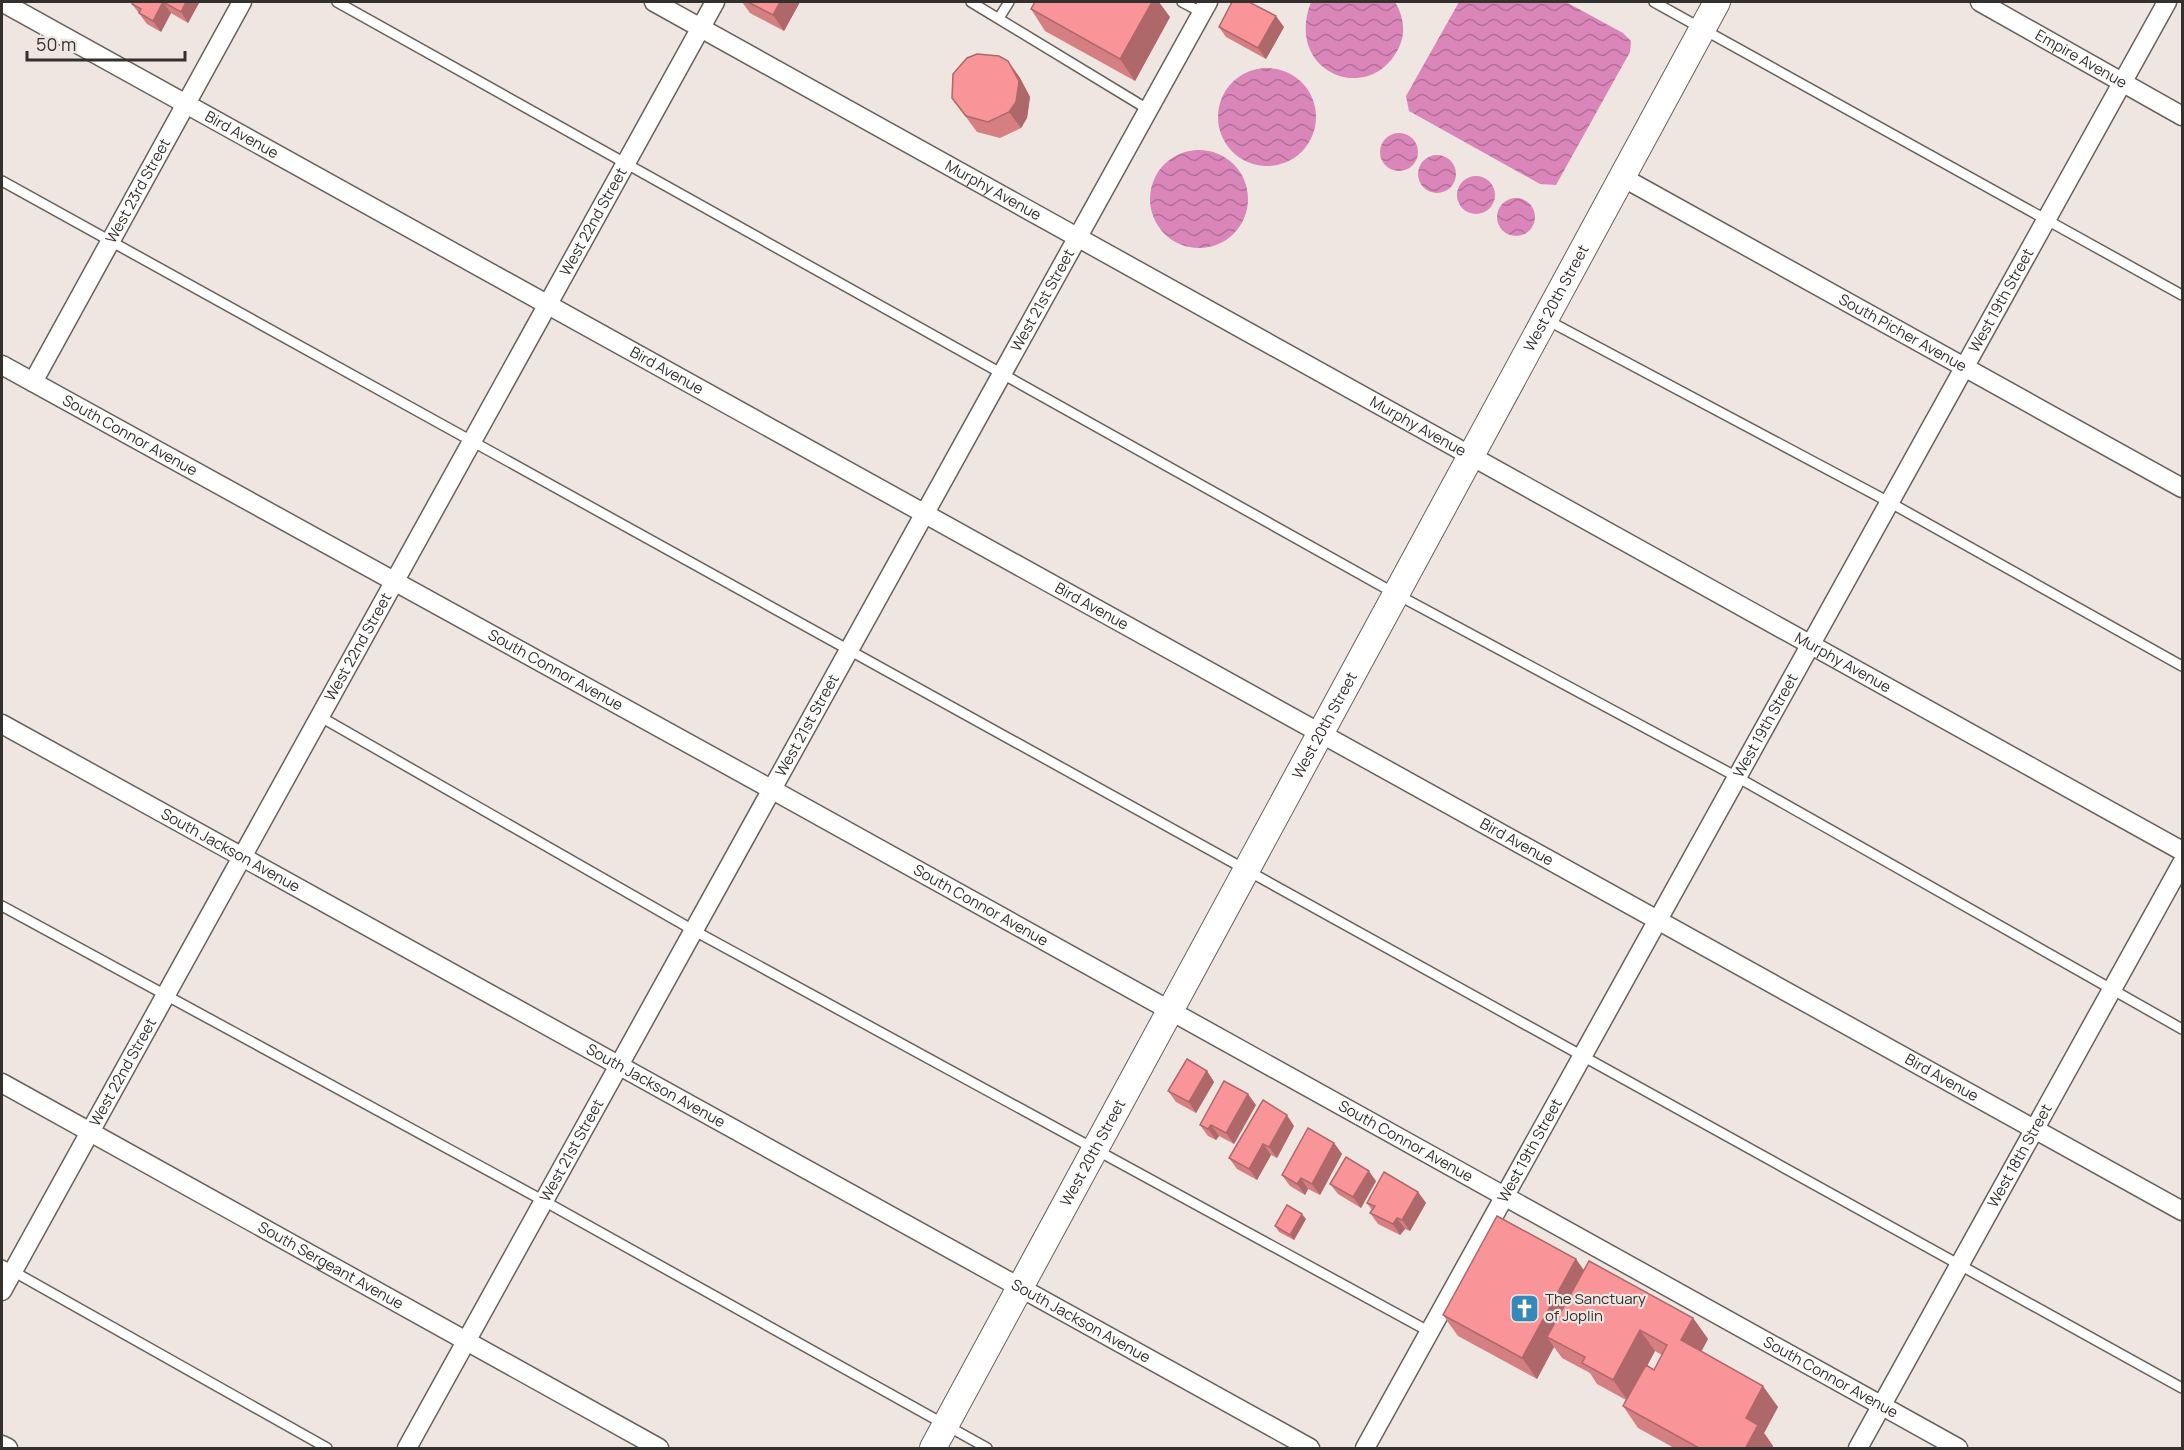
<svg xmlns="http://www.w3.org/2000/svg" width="2184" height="1450" viewBox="0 0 2184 1450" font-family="Manrope,sans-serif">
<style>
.water{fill:url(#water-waves)}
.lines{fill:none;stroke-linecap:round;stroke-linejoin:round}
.service-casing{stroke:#69615d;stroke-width:12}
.minor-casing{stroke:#69615d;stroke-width:21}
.secondary-casing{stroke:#69615d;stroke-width:28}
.service{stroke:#fff;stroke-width:9}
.minor{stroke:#fff;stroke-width:18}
.secondary{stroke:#fff;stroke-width:26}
.wall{fill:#d67f83;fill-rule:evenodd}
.shaded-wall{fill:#ae686a}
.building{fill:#f99498;stroke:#ae686a;stroke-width:1.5}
.labels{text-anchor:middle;stroke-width:4.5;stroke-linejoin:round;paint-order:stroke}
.street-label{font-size:15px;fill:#34302e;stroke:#efe6e1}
.poi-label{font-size:15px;fill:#34302e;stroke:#efe6e1;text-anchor:start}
</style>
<defs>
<pattern id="water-waves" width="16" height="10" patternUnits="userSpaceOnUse" patternTransform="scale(1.5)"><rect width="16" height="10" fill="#db86ba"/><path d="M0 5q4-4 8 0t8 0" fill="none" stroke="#b26e98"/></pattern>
</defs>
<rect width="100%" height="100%" fill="#efe6e1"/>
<path class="water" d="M1311,2H1395C1403,15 1406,31 1400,45C1373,108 1283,74 1311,2Z
M1459,2H1566L1623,33L1631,41L1630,52L1556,185L1540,184L1409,111L1406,96Z
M1218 117a49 49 0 1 1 98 0a49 49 0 1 1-98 0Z
M1380 152a19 19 0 1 1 38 0a19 19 0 1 1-38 0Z
M1150 199a49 49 0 1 1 98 0a49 49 0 1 1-98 0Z
M1418 174a19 19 0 1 1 38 0a19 19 0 1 1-38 0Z
M1457 195a19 19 0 1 1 38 0a19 19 0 1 1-38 0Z
M1497 217a19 19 0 1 1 38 0a19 19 0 1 1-38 0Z"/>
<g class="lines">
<defs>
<path id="service" d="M337,2L1396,594L1737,777L2182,1029
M971,2L1149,110
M1182,2L1201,12
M1654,2L2182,295
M999,18L1009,2
M2,181L2182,1388
M1547,320L1889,502L2182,666
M319,716L693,930L1430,1332
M2,906L544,1201L987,1448
M2,1265L327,1448"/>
<g id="minor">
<path id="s1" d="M2,2L2182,1211"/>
<path id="s2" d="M654,2L2182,851"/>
<path id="s3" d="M1980,2L2182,116"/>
<path id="s4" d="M1622,177L2182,488"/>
<path id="s5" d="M2,365L771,789L1958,1448"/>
<path id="s6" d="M33,382L242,2"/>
<path id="s7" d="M2,724L1310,1448"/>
<path id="s8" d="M2,1083L659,1448"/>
<path id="s9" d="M2,1291L715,2"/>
<path d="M2,1445L8,1448"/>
<path id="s10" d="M407,1448L1208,2"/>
<path id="s11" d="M1365,1448L2167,2"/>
<path id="s12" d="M1858,1448L2182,863"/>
</g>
<g id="secondary">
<path id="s13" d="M933,1448L1717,2"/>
</g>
</defs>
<use href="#service" class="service-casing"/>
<use href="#minor" class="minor-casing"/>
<use href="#secondary" class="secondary-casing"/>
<use href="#service" class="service"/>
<use href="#minor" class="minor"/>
<use href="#secondary" class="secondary"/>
</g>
<path class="wall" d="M133,2L199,3L188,23L171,13L161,32L147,24L132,4Z
M742,2H800L784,31L750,13Z
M1031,9L1170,17L1135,81L1045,31Z
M1219,27H1284L1266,59L1226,37Z
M1008,61L1020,78L1030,97L1027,118L1021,128L1000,138L977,132L952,98Z
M1207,1071L1214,1082L1196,1113L1176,1102L1168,1091Z
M1256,1105L1234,1144L1219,1136L1216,1140L1208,1136L1200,1125Z
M1294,1126L1277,1158L1271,1155L1257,1180L1237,1169L1229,1158Z
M1334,1143L1342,1154L1320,1195L1308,1189L1305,1195L1290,1186L1282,1175Z
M1376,1181L1361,1208L1338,1194L1330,1184Z
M1418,1192L1426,1203L1410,1231L1405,1229L1400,1235L1378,1224L1370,1213L1372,1210L1367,1203Z
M1306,1219L1294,1240L1279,1232L1275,1226Z
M1584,1270L1693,1318L1708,1339L1701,1351L1778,1407L1764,1433L1773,1446L1771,1449H1676L1638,1428L1623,1406L1626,1400L1597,1384L1590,1373L1562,1358L1554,1347L1537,1379L1458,1336L1443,1315ZM1655,1351L1662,1355L1654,1370L1647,1366Z"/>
<path class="shaded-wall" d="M163,2L171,13L161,32L153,21Z
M186,2H198L199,3L188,23L181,12Z
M780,2H800L784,31L773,15Z
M1152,2H1159L1170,17L1135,81L1120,59Z
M1276,16L1284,27L1266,59L1258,48Z
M1008,61L1020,78L1030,97L1027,118L1021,128L1009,112Z
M1207,1071L1214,1082L1196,1113L1189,1102Z
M1248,1094L1256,1105L1234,1144L1226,1133Z
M1287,1115L1294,1126L1277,1158L1269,1147Z
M1211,1125L1219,1136L1216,1140L1208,1129Z
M1334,1143L1342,1154L1320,1195L1312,1184Z
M1263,1144L1271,1155L1257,1180L1249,1169Z
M1369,1171L1376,1181L1361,1208L1353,1197Z
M1301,1178L1308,1189L1305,1195L1297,1184Z
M1418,1192L1426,1203L1410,1231L1402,1220Z
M1302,1214L1306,1219L1294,1240L1290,1235Z
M1397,1218L1405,1229L1400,1235L1393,1224Z
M1576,1259L1591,1280L1547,1337L1554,1347L1537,1379L1522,1358Z
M1693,1318L1708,1339L1696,1362L1681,1340Z
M1640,1330L1655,1351L1628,1401L1613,1380Z
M1763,1386L1778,1407L1764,1433L1773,1446L1771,1449H1745L1746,1418Z"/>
<path class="building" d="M133,2H186L181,12L163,2L153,21L139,13L141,9L132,4Z
M748,2H780L773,15Z
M1035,2H1152L1120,59L1031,9Z
M1232,2H1249L1276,16L1258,48L1219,27Z
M977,54L999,56L1008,61L1019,81L1016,102L1009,112L988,122L966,116L952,98L953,74L967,58Z
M1187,1059L1207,1071L1189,1102L1168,1091Z
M1224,1081L1248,1094L1226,1133L1211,1125L1208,1129L1200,1125Z
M1263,1100L1287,1115L1269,1147L1263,1144L1249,1169L1229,1158Z
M1308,1128L1334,1143L1312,1184L1301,1178L1297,1184L1282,1175Z
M1346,1157L1369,1171L1353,1197L1330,1184Z
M1384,1172L1418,1192L1402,1220L1397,1218L1393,1224L1370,1213L1375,1206L1367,1203Z
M1287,1205L1302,1214L1290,1235L1275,1226Z
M1497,1216L1576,1259L1522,1358L1443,1315Z
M1589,1261L1693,1318L1681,1340L1763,1386L1746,1418L1758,1425L1745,1449H1698L1699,1448L1623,1406L1646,1365L1654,1370L1667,1345L1640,1330L1613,1380L1582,1363L1585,1357L1547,1337Z"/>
<defs>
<symbol id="church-square" viewBox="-11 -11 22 22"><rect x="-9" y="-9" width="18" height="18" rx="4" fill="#3588b8" stroke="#efe6e1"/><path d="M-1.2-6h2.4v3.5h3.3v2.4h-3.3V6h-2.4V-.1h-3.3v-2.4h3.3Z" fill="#fff"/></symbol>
</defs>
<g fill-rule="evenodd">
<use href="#church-square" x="1508" y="1292" width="33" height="33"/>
</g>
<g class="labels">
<g class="street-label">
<text dy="5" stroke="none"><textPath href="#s3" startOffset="116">Empire Avenue</textPath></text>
<text dy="5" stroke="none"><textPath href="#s1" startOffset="274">Bird Avenue</textPath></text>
<text dy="5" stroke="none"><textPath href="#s2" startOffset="388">Murphy Avenue</textPath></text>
<text dy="5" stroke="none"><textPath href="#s6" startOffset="218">West 23rd Street</textPath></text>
<text dy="5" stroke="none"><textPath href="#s9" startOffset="1222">West 22nd Street</textPath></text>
<text dy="5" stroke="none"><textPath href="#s13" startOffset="1308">West 20th Street</textPath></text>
<text dy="5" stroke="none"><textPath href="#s10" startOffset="1312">West 21st Street</textPath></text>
<text dy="5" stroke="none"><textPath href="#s11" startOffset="1312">West 19th Street</textPath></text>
<text dy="5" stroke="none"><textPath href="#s4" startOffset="321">South Picher Avenue</textPath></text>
<text dy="5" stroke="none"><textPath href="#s1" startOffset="760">Bird Avenue</textPath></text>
<text dy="5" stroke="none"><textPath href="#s2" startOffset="874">Murphy Avenue</textPath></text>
<text dy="5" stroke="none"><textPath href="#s5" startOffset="146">South Connor Avenue</textPath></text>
<text dy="5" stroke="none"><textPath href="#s1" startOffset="1246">Bird Avenue</textPath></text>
<text dy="5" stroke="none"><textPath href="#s9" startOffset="736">West 22nd Street</textPath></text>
<text dy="5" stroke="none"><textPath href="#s2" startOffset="1360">Murphy Avenue</textPath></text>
<text dy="5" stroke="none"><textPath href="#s5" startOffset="632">South Connor Avenue</textPath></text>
<text dy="5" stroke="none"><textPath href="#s10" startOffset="826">West 21st Street</textPath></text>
<text dy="5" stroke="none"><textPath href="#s13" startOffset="822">West 20th Street</textPath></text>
<text dy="5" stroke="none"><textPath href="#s11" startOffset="826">West 19th Street</textPath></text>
<text dy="5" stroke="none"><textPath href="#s1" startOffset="1732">Bird Avenue</textPath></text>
<text dy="5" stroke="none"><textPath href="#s7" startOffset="261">South Jackson Avenue</textPath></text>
<text dy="5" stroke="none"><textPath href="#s5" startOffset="1118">South Connor Avenue</textPath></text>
<text dy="5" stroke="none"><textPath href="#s9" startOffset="250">West 22nd Street</textPath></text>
<text dy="5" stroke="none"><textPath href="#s1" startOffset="2218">Bird Avenue</textPath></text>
<text dy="5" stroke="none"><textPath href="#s7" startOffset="747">South Jackson Avenue</textPath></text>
<text dy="5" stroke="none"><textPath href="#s5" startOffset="1604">South Connor Avenue</textPath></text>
<text dy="5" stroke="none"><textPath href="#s10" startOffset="340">West 21st Street</textPath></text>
<text dy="5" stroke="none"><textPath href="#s11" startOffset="340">West 19th Street</textPath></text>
<text dy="5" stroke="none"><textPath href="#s13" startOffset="336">West 20th Street</textPath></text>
<text dy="5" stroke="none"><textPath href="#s12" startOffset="334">West 18th Street</textPath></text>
<text dy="5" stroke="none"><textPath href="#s8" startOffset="376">South Sergeant Avenue</textPath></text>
<text dy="5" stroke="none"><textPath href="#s7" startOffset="1233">South Jackson Avenue</textPath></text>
<text dy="5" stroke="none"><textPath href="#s5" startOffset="2090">South Connor Avenue</textPath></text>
</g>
<g class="poi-label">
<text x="1545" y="1304">The Sanctuary<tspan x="1545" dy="17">of Joplin</tspan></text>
</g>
</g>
<rect width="2184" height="1450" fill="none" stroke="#34302e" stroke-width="6"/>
<path d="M27 51v9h158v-9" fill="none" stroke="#34302e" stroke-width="3"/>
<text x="36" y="51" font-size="18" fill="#34302e" stroke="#efe6e1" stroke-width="4.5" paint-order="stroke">50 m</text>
</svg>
